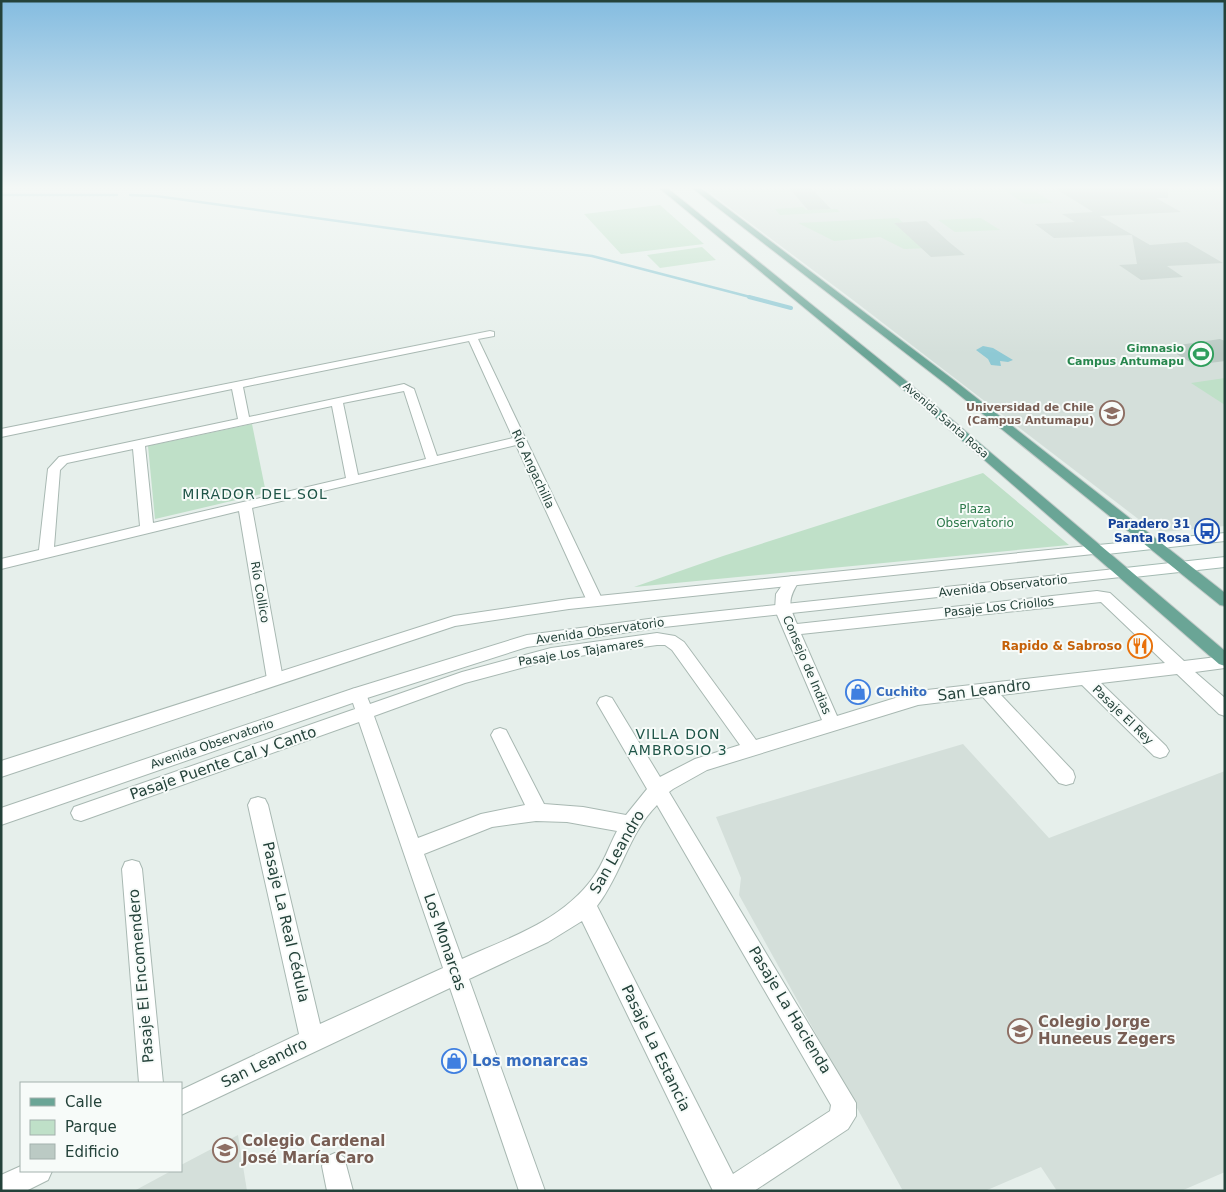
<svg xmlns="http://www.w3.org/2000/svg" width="1226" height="1192" viewBox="0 0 1226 1192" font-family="'DejaVu Sans',sans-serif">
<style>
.built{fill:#d4dfda}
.green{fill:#bfe0c8}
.water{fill:#8ec9d4}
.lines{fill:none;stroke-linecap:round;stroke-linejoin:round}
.stream-far1{stroke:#8ec9d4;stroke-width:2.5}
.stream{stroke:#8ec9d4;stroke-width:4}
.building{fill:#bbcac4}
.minor-casing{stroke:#a8b8b2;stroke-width:2}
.tertiary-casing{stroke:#a8b8b2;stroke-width:2}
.secondary-casing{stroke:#a4bbb3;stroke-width:2}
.primary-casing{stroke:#c2cac8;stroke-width:2}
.minor{fill:#fff;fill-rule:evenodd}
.tertiary{fill:#fff;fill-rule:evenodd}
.secondary{fill:#fff;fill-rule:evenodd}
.primary{fill:#6aa596;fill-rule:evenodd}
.labels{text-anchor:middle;stroke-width:4;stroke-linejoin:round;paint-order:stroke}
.far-leisure-label{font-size:11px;font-weight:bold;fill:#27864d;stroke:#f7fbf9;text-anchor:end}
.far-education-label{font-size:11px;font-weight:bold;fill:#785e54;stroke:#f7fbf9;text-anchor:end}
.far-street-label{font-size:11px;fill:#24423a;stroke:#f7fbf9}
.street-label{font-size:12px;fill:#24423a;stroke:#f7fbf9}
.park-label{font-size:12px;fill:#2d7a4b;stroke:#f7fbf9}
.transit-label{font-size:12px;font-weight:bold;fill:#164399;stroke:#f7fbf9;text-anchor:end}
.food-label{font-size:12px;font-weight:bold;fill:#c56008;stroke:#f7fbf9;text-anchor:end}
.shop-label{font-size:12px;font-weight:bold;fill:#366cbe;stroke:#f7fbf9;text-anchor:start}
.neighbourhood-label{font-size:14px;letter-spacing:1px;fill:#1f5548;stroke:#f7fbf9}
.near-street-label{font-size:15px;fill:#24423a;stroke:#f7fbf9}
.near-education-label{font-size:15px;font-weight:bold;fill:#785e54;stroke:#f7fbf9;text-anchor:start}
.near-shop-label{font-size:15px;font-weight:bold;fill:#366cbe;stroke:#f7fbf9;text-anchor:start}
</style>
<rect width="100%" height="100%" fill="#e6efeb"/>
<path class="built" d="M702,187H1225V526L1163,532L1150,528L853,300Z
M963,744L1049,838L1225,771V1172L1181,1191H1057L1041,1167L985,1191H903L739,895L741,878L716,817Z
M238,1135L247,1191H134L171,1171H181V1165Z"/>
<path class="green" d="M1000,187H1029L1053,203L1025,204Z
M660,205L704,244L621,254L584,214Z
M803,207L806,210L837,209L840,212L780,215L775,209Z
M898,218L931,248L904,249L880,237L834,241L798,223Z
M981,218L1000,230L955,232L938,220Z
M702,247L716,260L660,268L647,255Z
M1225,378V405L1191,383Z
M252,424L266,493L155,519L148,446Z
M983,473L1069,545L634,587L723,556Z"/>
<path class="water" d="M983,346L993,348L1013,360L1008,362L1000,361L1001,366L991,365L988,359L976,350Z"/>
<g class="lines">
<path class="stream-far1" d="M1,195H117
M130,195L156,196L592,256L754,298"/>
<path class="stream" d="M749,297L791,308"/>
</g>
<path class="building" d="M788,187H810L831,209L808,210Z
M1053,187H1168V198H1156L1181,212L1100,216L1150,245L1187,242L1223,263L1167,266L1183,277L1141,280L1119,265L1137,264L1132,235L1054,238L1035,224L1075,222L1062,214L1093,212Z
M926,221L949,242L965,255L931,257L894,223Z
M1220,339L1225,341V361L1195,365L1165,347Z"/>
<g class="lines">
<defs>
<path id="minor" d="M490,331L494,332V336L478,339L603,601L600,605H590L587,601L516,445L252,508L283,679L281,683L275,685L269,683L267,679L239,511L1,569V559L39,550L48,469L59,457L238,419L232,389L1,437V429ZM469,341L513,438L437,456L414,389L404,384L249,417L243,387ZM404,391L426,459L358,475L343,403ZM332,406L346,478L153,523L145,446ZM133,449L140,526L54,547L60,470L67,463Z
M792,576L799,581C788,599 788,604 797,624L1097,591L1110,593L1184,661L1225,656V668L1195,672L1225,698V716L1219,714L1177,674L1101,683L1166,746L1169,751L1166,756L1160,758L1154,756L1082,685L1001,695L1073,771L1075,777L1073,783L1066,785L1059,783L983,697L918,705L707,770L673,789L669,792L856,1103V1116L848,1129L754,1191H713L582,921L548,942L469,979L545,1191H519L450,988L181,1115V1090L299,1034L248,805L251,799L258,797L265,799L268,805L320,1024L443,968L359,722L81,821L74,819L71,813L74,807L355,709L350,694L352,689L358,688L364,689L370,704L462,672L551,648L657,633L675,636L684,642L756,740L822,720L775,610L776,594L787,578ZM1101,602L1165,663L918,691L837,716L801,634ZM657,645H665L672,650L740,745L695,759L660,777L612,698L606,696L600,698L597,703L647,789L626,815L583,807L544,804L506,730L500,728L494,730L491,735L525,805L481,814L418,838L374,716L465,683L551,660ZM657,805L831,1105L830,1111L733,1174L597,906C621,875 629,833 657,805ZM536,821L567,822L617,831C609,846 603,865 592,879C561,921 509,938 462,959L424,854L492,827Z
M132,860L139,862L142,869L163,1083H139L122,869L125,862Z
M335,1153L344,1157L353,1191H327L322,1166L326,1157Z
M21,1166V1171H52L48,1180L26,1191H1V1175Z"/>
<path id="tertiary" d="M1098,545L1103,547L1105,550L1103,553L569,609L455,626L1,777V761L454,616L569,599Z
M1125,568L1132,573L1130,576L664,627L527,647L364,699L1,825V808L352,689L527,635L664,617Z"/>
<path id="secondary" d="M1225,533V541L1098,555L1091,550L1098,545Z
M1225,557V567L1125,578L1118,573L1125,568Z"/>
<path id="primary" d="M658,187H666L905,380L1225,651V666L1219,664L897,384Z
M691,187H699L955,381L1225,593V606L1220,605L947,385Z"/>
</defs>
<use href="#minor" class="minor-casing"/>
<use href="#tertiary" class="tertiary-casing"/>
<use href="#secondary" class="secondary-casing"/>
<use href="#primary" class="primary-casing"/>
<use href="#minor" class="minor"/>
<use href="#tertiary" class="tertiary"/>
<use href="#secondary" class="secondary"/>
<use href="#primary" class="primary"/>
</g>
<linearGradient id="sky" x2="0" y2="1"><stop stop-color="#84bce0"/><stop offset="0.53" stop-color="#f4f8f6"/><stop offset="1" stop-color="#f4f8f6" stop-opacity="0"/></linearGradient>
<rect width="1226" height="354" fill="url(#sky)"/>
<defs>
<symbol id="stadium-ring" viewBox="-11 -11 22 22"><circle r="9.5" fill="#f7fbf9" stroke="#2e9e5b" stroke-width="1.5"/><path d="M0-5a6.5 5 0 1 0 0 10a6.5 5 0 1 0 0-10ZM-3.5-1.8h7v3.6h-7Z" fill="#2e9e5b"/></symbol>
<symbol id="university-ring" viewBox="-11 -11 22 22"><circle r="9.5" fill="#f7fbf9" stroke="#8d6e63" stroke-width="1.5"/><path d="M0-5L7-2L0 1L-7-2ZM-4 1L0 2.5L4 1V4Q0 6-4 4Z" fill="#8d6e63"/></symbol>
<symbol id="bus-ring" viewBox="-11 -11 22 22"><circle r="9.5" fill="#f7fbf9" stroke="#1a4fb4" stroke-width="1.5"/><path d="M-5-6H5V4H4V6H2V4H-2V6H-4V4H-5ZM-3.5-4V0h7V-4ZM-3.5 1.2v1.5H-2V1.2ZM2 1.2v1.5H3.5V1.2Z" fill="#1a4fb4"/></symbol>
<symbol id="restaurant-ring" viewBox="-11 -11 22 22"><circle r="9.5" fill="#f7fbf9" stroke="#e8710a" stroke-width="1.5"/><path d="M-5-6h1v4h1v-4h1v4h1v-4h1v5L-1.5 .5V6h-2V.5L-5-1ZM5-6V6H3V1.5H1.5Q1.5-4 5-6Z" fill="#e8710a"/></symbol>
<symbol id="shop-ring" viewBox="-11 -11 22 22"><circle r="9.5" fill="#f7fbf9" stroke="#3f7fe0" stroke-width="1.5"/><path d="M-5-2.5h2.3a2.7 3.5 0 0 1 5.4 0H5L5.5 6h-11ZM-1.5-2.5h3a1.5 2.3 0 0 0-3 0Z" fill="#3f7fe0"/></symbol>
<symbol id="school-ring" viewBox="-11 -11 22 22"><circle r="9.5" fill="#f7fbf9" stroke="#8d6e63" stroke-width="1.5"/><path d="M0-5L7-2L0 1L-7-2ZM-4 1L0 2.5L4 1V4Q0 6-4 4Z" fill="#8d6e63"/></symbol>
</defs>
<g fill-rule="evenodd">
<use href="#stadium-ring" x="1187" y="340" width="28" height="28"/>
<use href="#university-ring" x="1098" y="399" width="28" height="28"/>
<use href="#bus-ring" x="1193" y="517" width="28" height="28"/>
<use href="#restaurant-ring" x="1126" y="632" width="28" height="28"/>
<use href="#shop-ring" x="844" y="678" width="28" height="28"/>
<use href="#school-ring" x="1006" y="1017" width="28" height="28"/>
<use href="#shop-ring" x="440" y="1047" width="28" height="28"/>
<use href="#school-ring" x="211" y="1136" width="28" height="28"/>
</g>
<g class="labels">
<g class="far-leisure-label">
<text x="1184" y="352">Gimnasio<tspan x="1184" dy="13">Campus Antumapu</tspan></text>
</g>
<g class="far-education-label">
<text x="1094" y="411">Universidad de Chile<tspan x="1094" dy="13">(Campus Antumapu)</tspan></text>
</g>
<g class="far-street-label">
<text transform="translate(946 420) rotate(41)" y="4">Avenida Santa Rosa</text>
</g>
<g class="street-label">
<text transform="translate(533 469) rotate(65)" y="4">Río Angachilla</text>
<text transform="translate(1003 586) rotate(-6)" y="4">Avenida Observatorio</text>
<text transform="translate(260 592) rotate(80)" y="4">Río Collico</text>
<text transform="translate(999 607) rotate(-6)" y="4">Pasaje Los Criollos</text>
<text transform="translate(600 631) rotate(-8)" y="4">Avenida Observatorio</text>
<text transform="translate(581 652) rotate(-9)" y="4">Pasaje Los Tajamares</text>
<text transform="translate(807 665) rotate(67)" y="4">Consejo de Indias</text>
<text transform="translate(1123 715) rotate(44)" y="4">Pasaje El Rey</text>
<text transform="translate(212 744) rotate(-19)" y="4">Avenida Observatorio</text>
</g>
<g class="park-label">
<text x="975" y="513">Plaza<tspan x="975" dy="14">Observatorio</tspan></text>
</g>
<g class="transit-label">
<text x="1190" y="528">Paradero 31<tspan x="1190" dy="14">Santa Rosa</tspan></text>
</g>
<g class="food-label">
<text x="1122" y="650">Rapido &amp; Sabroso</text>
</g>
<g class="shop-label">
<text x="876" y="696">Cuchito</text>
</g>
<g class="neighbourhood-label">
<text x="255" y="499">MIRADOR DEL SOL</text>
<text x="678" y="739">VILLA DON<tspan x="678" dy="16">AMBROSIO 3</tspan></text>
</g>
<g class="near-street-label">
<text transform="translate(984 690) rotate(-7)" y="5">San Leandro</text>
<text transform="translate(223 763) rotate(-19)" y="5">Pasaje Puente Cal y Canto</text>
<text transform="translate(617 852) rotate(-60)" y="5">San Leandro</text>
<text transform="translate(286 922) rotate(77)" y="5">Pasaje La Real Cédula</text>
<text transform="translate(445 942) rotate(71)" y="5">Los Monarcas</text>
<text transform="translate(141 976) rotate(-95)" y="5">Pasaje El Encomendero</text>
<text transform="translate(790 1010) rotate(59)" y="5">Pasaje La Hacienda</text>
<text transform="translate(656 1048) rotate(64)" y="5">Pasaje La Estancia</text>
<text transform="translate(264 1063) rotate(-26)" y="5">San Leandro</text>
</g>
<g class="near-education-label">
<text x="1038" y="1027">Colegio Jorge<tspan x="1038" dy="17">Huneeus Zegers</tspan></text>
<text x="242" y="1146">Colegio Cardenal<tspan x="242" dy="17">José María Caro</tspan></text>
</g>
<g class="near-shop-label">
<text x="472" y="1066">Los monarcas</text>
</g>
</g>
<rect width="1226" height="1192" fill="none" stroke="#24423a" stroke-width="5"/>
<rect x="20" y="1082" width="162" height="90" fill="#f7fbf9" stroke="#a3b1ad"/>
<rect x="30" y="1098" width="25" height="8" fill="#6aa596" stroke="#a3b1ad"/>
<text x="65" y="1107" font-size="15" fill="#24423a">Calle</text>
<rect x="30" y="1120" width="25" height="15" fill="#bfe0c8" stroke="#a3b1ad"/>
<text x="65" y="1132" font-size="15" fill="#24423a">Parque</text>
<rect x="30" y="1144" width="25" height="15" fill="#bbcac4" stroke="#a3b1ad"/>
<text x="65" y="1157" font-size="15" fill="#24423a">Edificio</text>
</svg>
